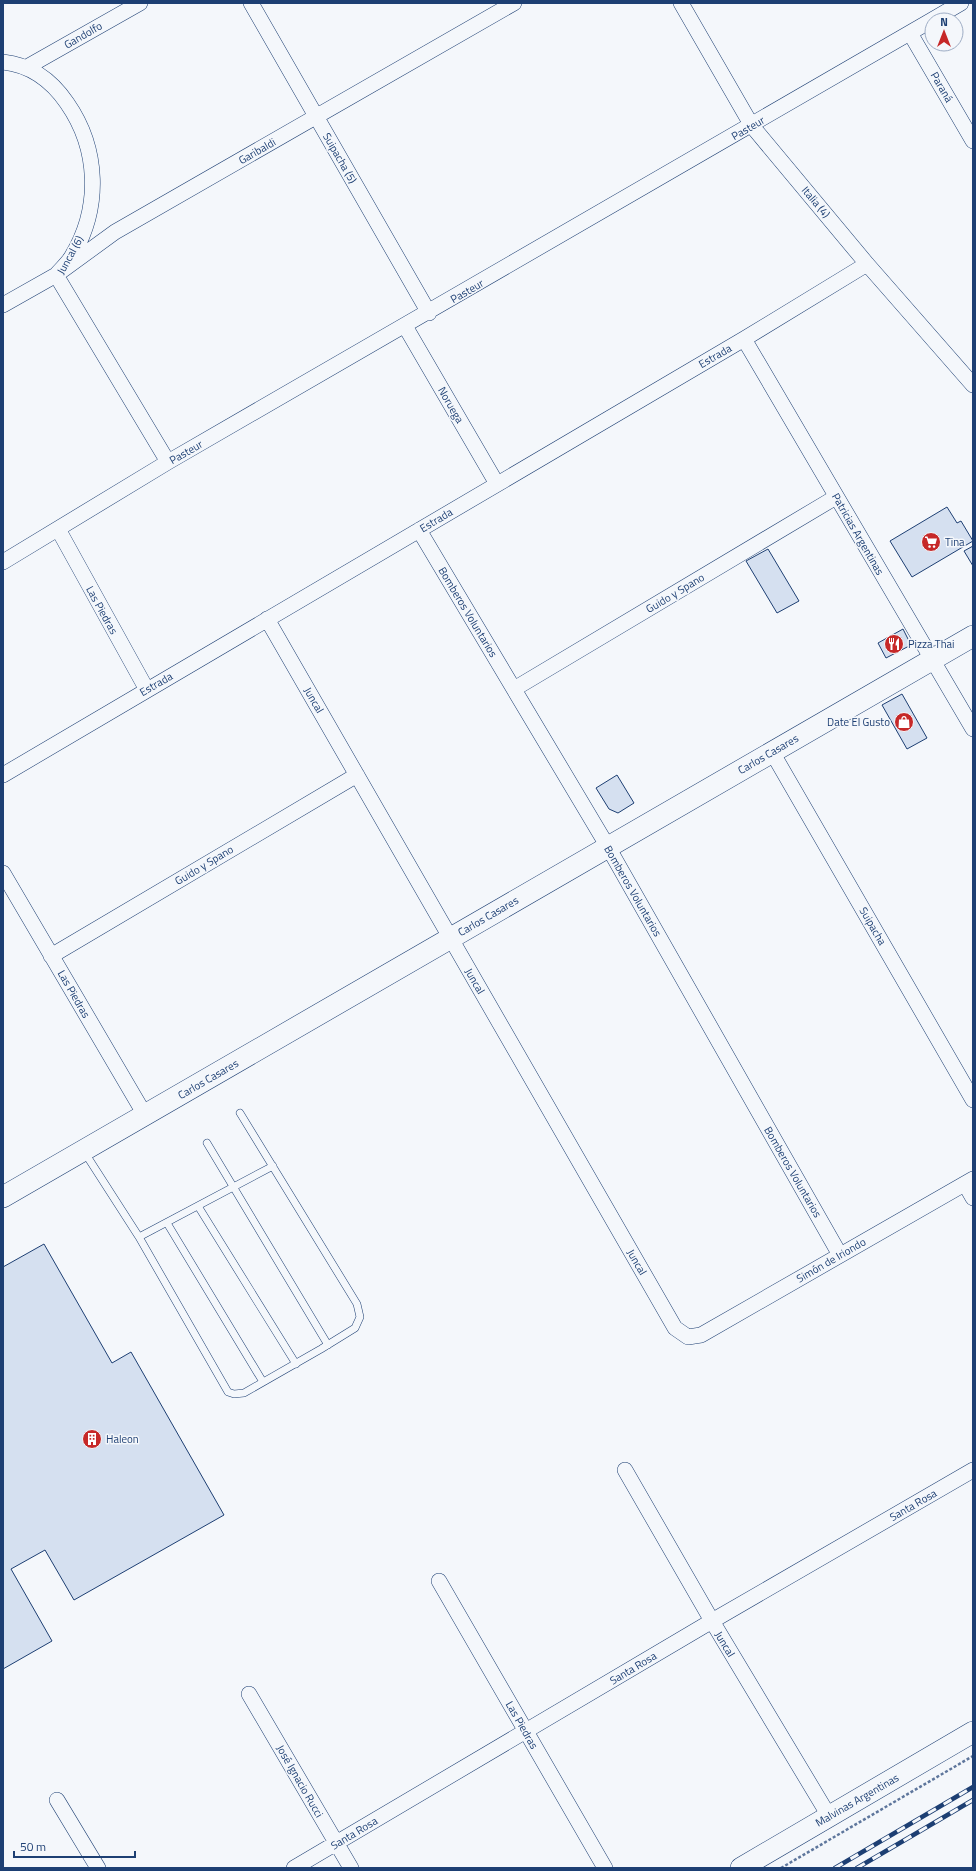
<svg xmlns="http://www.w3.org/2000/svg" width="976" height="1871" viewBox="0 0 976 1871" font-family="'Titillium Web',sans-serif">
<style>
.building{fill:#d5e0f0;stroke:#1d3f73}
.lines{fill:none;stroke-linecap:round;stroke-linejoin:round}
.lane-casing{stroke:#1d3f73;stroke-width:8}
.street-casing{stroke:#1d3f73;stroke-width:16}
.secondary-casing{stroke:#1d3f73;stroke-width:22}
.path{stroke:#5e769c;stroke-width:2.5;stroke-dasharray:3 2;stroke-linecap:butt}
.lane{stroke:#f4f7fb;stroke-width:7}
.street{stroke:#f4f7fb;stroke-width:15}
.secondary{stroke:#f4f7fb;stroke-width:21}
.rail-casing{stroke:#1d3f73;stroke-width:4.5}
.rail{stroke:#f4f7fb;stroke-width:3;stroke-dasharray:9;stroke-linecap:butt}
.labels{text-anchor:middle;stroke-width:3;stroke-linejoin:round;paint-order:stroke}
.street-label{font-size:11px;fill:#1d3f73;stroke:#f4f7fb}
.poi-label{font-size:11px;fill:#1d3f73;stroke:#f4f7fb;text-anchor:start}
</style>
<rect width="100%" height="100%" fill="#f4f7fb"/>
<path class="building" d="M947,507L957,523L961,521L973,541L912,577L890,541Z
M973,546V566L964,551Z
M768,549L799,601L777,613L746,561Z
M903,629L911,645L886,658L878,643Z
M902,694L927,738L907,749L882,705Z
M617,775L634,803L618,813L609,809L596,788Z
M44,1244L112,1363L131,1352L224,1515L74,1600L45,1550L11,1569L52,1641L3,1669V1267Z"/>
<g class="lines">
<defs>
<path id="lane" d="M207,1143L328,1345
M85,1153L139,1237L228,1392L234,1394L244,1393L321,1349L355,1328L360,1317L357,1304L240,1113
M198,1206L296,1364
M167,1223L263,1382
M139,1237L273,1166"/>
<path id="street" d="M251,3L429,313
M681,3L752,126L867,264L973,385
M932,20L961,3
M910,33L973,141
M3,62C31,65 52,81 67,103C99,149 101,208 72,256C68,263 61,269 56,275L168,462
M27,67L140,3
M3,305L56,275L115,232L514,3
M405,326L497,484
M744,339L973,729
M58,529L147,690
M419,530L608,847L840,1255
M3,562L168,462L932,20
M267,619L675,1328L688,1337L701,1335L973,1179
M514,689L836,497
M772,752L973,1100
M3,775L744,339L867,264
M3,873L145,1115
M51,956L357,775
M965,1184L973,1198
M625,1470L712,1621L829,1816
M439,1581L605,1868
M249,1694L351,1868
M57,1800L98,1868
M294,1868L712,1621L973,1470"/>
<path id="secondary" d="M3,1197L973,636
M741,1868L973,1732"/>
</defs>
<use href="#lane" class="lane-casing"/>
<use href="#street" class="street-casing"/>
<use href="#secondary" class="secondary-casing"/>
<path class="path" d="M781,1868L973,1756"/>
<use href="#lane" class="lane"/>
<use href="#street" class="street"/>
<use href="#secondary" class="secondary"/>
<defs>
<path id="rail" d="M835,1868L973,1787
M857,1868L973,1800"/>
</defs>
<use href="#rail" class="rail-casing"/>
<use href="#rail" class="rail"/>
</g>
<defs>
<symbol id="supermarket-disc" viewBox="-11 -11 22 22"><circle r="9.5" fill="#c62828" stroke="#f4f7fb"/><path d="M-6-5.5h2.5l.6 2H6L4.5 2H-2.5L-4.4-4H-6ZM-1.5 3.2a1.3 1.3 0 1 0 .1 0ZM3 3.2a1.3 1.3 0 1 0 .1 0Z" fill="#fff"/></symbol>
<symbol id="restaurant-disc" viewBox="-11 -11 22 22"><circle r="9.5" fill="#c62828" stroke="#f4f7fb"/><path d="M-5-6h1v4h1v-4h1v4h1v-4h1v5L-1.5 .5V6h-2V.5L-5-1ZM5-6V6H3V1.5H1.5Q1.5-4 5-6Z" fill="#fff"/></symbol>
<symbol id="shop-disc" viewBox="-11 -11 22 22"><circle r="9.5" fill="#c62828" stroke="#f4f7fb"/><path d="M-5-2.5h2.3a2.7 3.5 0 0 1 5.4 0H5L5.5 6h-11ZM-1.5-2.5h3a1.5 2.3 0 0 0-3 0Z" fill="#fff"/></symbol>
<symbol id="building-disc" viewBox="-11 -11 22 22"><circle r="9.5" fill="#c62828" stroke="#f4f7fb"/><path d="M-4-6H4V6H1V3H-1V6H-4ZM-2.5-4.3h1.7v1.8h-1.7ZM.8-4.3h1.7v1.8H.8ZM-2.5-1h1.7V.8h-1.7ZM.8-1h1.7V.8H.8Z" fill="#fff"/></symbol>
</defs>
<g fill-rule="evenodd">
<use href="#supermarket-disc" x="920" y="531" width="22" height="22"/>
<use href="#restaurant-disc" x="883" y="633" width="22" height="22"/>
<use href="#shop-disc" x="893" y="711" width="22" height="22"/>
<use href="#building-disc" x="81" y="1428" width="22" height="22"/>
</g>
<g class="labels">
<g class="street-label">
<text transform="translate(83 35) rotate(-30)" y="4">Gandolfo</text>
<text transform="translate(942 87) rotate(60)" y="4">Paraná</text>
<text transform="translate(748 128) rotate(-30)" y="4">Pasteur</text>
<text transform="translate(257 151) rotate(-30)" y="4">Garibaldi</text>
<text transform="translate(340 158) rotate(60)" y="4">Suipacha (5)</text>
<text transform="translate(816 202) rotate(50)" y="4">Italia (4)</text>
<text transform="translate(70 255) rotate(-61)" y="4">Juncal (6)</text>
<text transform="translate(467 291) rotate(-30)" y="4">Pasteur</text>
<text transform="translate(715 356) rotate(-30)" y="4">Estrada</text>
<text transform="translate(451 405) rotate(60)" y="4">Noruega</text>
<text transform="translate(186 452) rotate(-30)" y="4">Pasteur</text>
<text transform="translate(436 520) rotate(-31)" y="4">Estrada</text>
<text transform="translate(858 534) rotate(60)" y="4">Patricias Argentinas</text>
<text transform="translate(675 593) rotate(-31)" y="4">Guido y Spano</text>
<text transform="translate(102 610) rotate(61)" y="4">Las Piedras</text>
<text transform="translate(468 612) rotate(59)" y="4">Bomberos Voluntarios</text>
<text transform="translate(156 684) rotate(-30)" y="4">Estrada</text>
<text transform="translate(314 700) rotate(60)" y="4">Juncal</text>
<text transform="translate(768 754) rotate(-30)" y="4">Carlos Casares</text>
<text transform="translate(204 865) rotate(-31)" y="4">Guido y Spano</text>
<text transform="translate(633 891) rotate(60)" y="4">Bomberos Voluntarios</text>
<text transform="translate(488 916) rotate(-30)" y="4">Carlos Casares</text>
<text transform="translate(873 926) rotate(60)" y="4">Suipacha</text>
<text transform="translate(475 981) rotate(60)" y="4">Juncal</text>
<text transform="translate(74 994) rotate(60)" y="4">Las Piedras</text>
<text transform="translate(208 1079) rotate(-30)" y="4">Carlos Casares</text>
<text transform="translate(793 1172) rotate(60)" y="4">Bomberos Voluntarios</text>
<text transform="translate(831 1260) rotate(-30)" y="4">Simón de Iriondo</text>
<text transform="translate(637 1262) rotate(60)" y="4">Juncal</text>
<text transform="translate(913 1505) rotate(-30)" y="4">Santa Rosa</text>
<text transform="translate(725 1644) rotate(59)" y="4">Juncal</text>
<text transform="translate(633 1668) rotate(-31)" y="4">Santa Rosa</text>
<text transform="translate(522 1725) rotate(60)" y="4">Las Piedras</text>
<text transform="translate(300 1781) rotate(60)" y="4">José Ignacio Rucci</text>
<text transform="translate(857 1800) rotate(-30)" y="4">Malvinas Argentinas</text>
<text transform="translate(354 1833) rotate(-31)" y="4">Santa Rosa</text>
</g>
<g class="poi-label">
<text x="945" y="546">Tina</text>
<text x="908" y="648">Pizza Thai</text>
<text x="890" y="726" text-anchor="end">Date El Gusto</text>
<text x="106" y="1443">Haleon</text>
</g>
</g>
<rect width="976" height="1871" fill="none" stroke="#1d3f73" stroke-width="8"/>
<g transform="translate(944 32)"><circle r="19" fill="#f4f7fb" stroke="#9eadc5"/>
<path d="M0-3L7 15L0 10L-7 15Z" fill="#c62828"/>
<text y="-6" font-size="11" font-weight="bold" text-anchor="middle" fill="#1d3f73">N</text>
</g>
<path d="M14 1851v6h121v-6" fill="none" stroke="#1d3f73" stroke-width="2"/>
<text x="20" y="1851" font-size="12" fill="#1d3f73" stroke="#f4f7fb" stroke-width="3" paint-order="stroke">50 m</text>
</svg>
